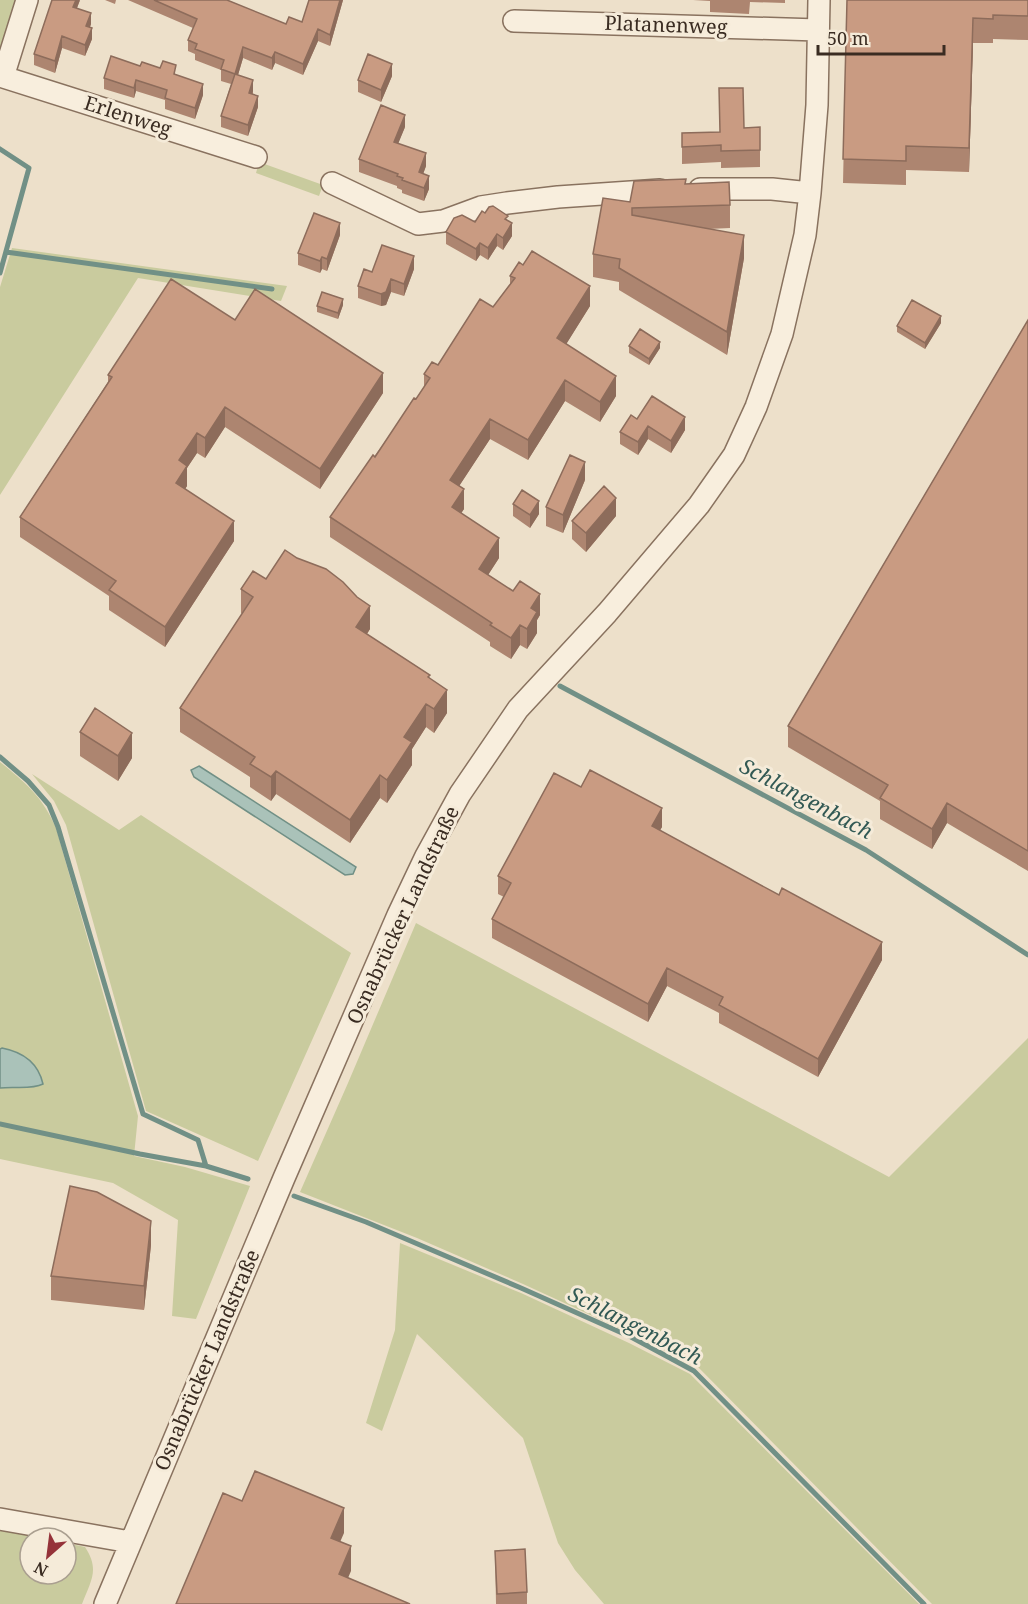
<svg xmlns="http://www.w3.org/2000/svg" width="1028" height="1604" viewBox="0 0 1028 1604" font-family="'Noto Serif',serif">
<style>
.green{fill:#c9cb9e}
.water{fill:#aac2b9;stroke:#719086;stroke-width:1.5}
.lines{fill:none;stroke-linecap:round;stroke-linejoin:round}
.stream{stroke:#719086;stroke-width:5}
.minor-casing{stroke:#89725f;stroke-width:24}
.minor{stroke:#f8eedd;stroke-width:21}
.wall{fill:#ad8570}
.shaded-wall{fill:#8d6c5b}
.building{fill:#c99b82;stroke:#8d6c5b;stroke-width:1.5}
.labels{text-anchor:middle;stroke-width:6;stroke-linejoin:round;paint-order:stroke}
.street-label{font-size:20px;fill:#3a2c22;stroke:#f5ebd9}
.water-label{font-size:21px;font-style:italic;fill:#325954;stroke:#f5ebd9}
</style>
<rect width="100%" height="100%" fill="#ede0ca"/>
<path class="green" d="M0,0H16L0,50Z
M259,162L323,185L319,196L256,173Z
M12,248L287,286L281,301L138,278L0,495V287Z
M0,762C26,783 42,796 56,828L138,1116L134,1156L185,1167L250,1186L196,1319L172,1316L178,1220L113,1183L0,1159Z
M32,774L119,830L141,815L351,953L258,1161L146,1111L66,825L54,801Z
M416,923L889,1177L1028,1038V1604H932L698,1367L632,1334L523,1284L417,1238L300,1192L348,1083Z
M400,1243L521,1293L629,1343L690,1374L919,1604H604L575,1570L558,1543L523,1438L417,1334L382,1431L366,1423L395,1330Z
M0,1528L44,1538H30V1574H66V1543L85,1547C100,1570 91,1580 82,1604H0Z"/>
<path class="water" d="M199,766L356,867L353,874L345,875L194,777L191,770Z
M2,1048C23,1052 38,1062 43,1084C31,1090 14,1086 0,1088V1049Z"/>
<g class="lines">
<path class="stream" d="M0,149L29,168L0,273
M6,252L272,289
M560,686L866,850L1028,955
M0,757L28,781L49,805L58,827L143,1114L198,1140L206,1166
M0,1124L140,1154L206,1166L248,1179
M294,1196L366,1222L521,1288L631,1337L694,1371L924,1604"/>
<defs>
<path id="minor" d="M514,21L818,30
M0,76L256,157
M3,77L27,0
M332,183L418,224L443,221L481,207L507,203L558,197L660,190
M700,189H772L810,193
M0,1519L130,1542
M105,1604L284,1178L398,915L426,856L460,794L518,709L607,613L699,505L734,455L756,407L782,334L805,235L810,193L817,105L819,0"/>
</defs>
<use href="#minor" class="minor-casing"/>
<use href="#minor" class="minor"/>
</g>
<path class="wall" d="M80,0L77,8L91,24L90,27L92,39L85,56L62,48L55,73L34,65V54Z
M105,0H116L115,4Z
M128,0H227L286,24L302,22L309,0H343L330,46L318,41L303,75L275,63L272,70L243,58L238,75L253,91V94L258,107L248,136L221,127V116L231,84L221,81V70L195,60V54L188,51V40L193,28Z
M693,0H785V3L750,2L749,14L710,12V1Z
M847,0H1028V40L993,39V43H973L969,172L906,170V185L843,183Z
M140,66L176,75L203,95L195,119L165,109V100L136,91L134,98L104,89V78Z
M392,76L381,102L358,92V80Z
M405,127L398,143L426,166L423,174L429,189L424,201L402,193V190L397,188V186L359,172V159Z
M760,127V167L721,168V162L682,164V133L720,132L744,128Z
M686,184L730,205V228L708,229L744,258L727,355L619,290V282L593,277V254L630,202Z
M485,213L508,221L512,236L503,250L497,246L488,260L480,255L476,261L446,244V232L475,222Z
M340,235L327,271L322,269L320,273L298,265V253Z
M414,269L404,296L391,292L386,305L381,306L358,298V286L372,272Z
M510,276L590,306L566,344L616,396L600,422L565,401L528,460L490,439L459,486L464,509L461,513L499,558L488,575L540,615L537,620V633L527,649L520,645L511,659L490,646V642L330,537V517L416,399L424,387V374L438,365L493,307L510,284Z
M343,305L338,319L317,312V306Z
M235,320L383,393L320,489L225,427L205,458L197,453L187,468V486L185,489L234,541L165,647L109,610V596L20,537V517L108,382V375Z
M1028,320V871L947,823L932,849L880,819V801L788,747V726Z
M941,323L925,349L897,332V326Z
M629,346L660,348L649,365L629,353Z
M637,419L685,430L671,453L648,439L638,455L620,444V432Z
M585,480L563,533L546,526V507Z
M513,504L539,514L530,528L513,516Z
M616,516L586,552L572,539V521Z
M266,579L370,629L367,634L430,678L447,713L434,733L426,727L412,749V765L387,803L380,798L350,843L276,794L271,801L250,787V777L180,732V708L243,614L241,613V589Z
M80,732L132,758L118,781L80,756Z
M581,787L662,827L660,830L882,960L818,1077L719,1023V1013L667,986L648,1022L492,938V919L504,897L498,894V876Z
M151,1245L144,1310L51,1300V1276Z
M495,1551L527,1592V1604H496Z"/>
<path class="shaded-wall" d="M76,0H80L73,18V7Z
M340,0H343L330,46V35Z
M91,13V24L86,37V26Z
M973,18V43L969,172V148Z
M92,28V39L85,56V45Z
M318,29V41L303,75V64Z
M62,36V48L55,73V61Z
M243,47V58L235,85V74Z
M275,52V63L272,70V58Z
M392,64V76L381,102V90Z
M136,80V91L134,98V88Z
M253,80V91L249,104V93Z
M203,84V95L195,119V108Z
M258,96V107L248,136V125Z
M405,115V127L394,154V142Z
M426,153V166L419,185V172Z
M429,176V189L424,201V188Z
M340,223V235L327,271V259Z
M512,223V236L503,250V238Z
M497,234V246L488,260V248Z
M744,235V258L727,355V332Z
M480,243V255L476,261V249Z
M414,256V269L404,296V284Z
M322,257V269L320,273V261Z
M391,279V292L386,305L381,306V294Z
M590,286V306L557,359V338Z
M343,299V305L338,319V313Z
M941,316V323L925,349V343Z
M660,342V348L649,365V359Z
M383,373V393L320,489V469Z
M616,376V396L600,422V402Z
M565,380V401L528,460V440Z
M225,407V427L205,458V438Z
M685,417V430L671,453V441Z
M490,419V439L450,500V480Z
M648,426V439L638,455V442Z
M197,433V453L187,468V486L176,503V483L179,460Z
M585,462V480L563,533V515Z
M464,489V509L452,527V507Z
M616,498V516L586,552V533Z
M539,501V514L530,528V515Z
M234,521V541L165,647V627Z
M499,538V558L479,589V569Z
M540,594V615L537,620V633L527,649V629L531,608Z
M370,606V629L356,650V627Z
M520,625V645L511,659V638Z
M447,690V713L434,733V709Z
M426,704V727L412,749V765L387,803V780L404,737Z
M132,733V758L118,781V756Z
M276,771V794L271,801V777Z
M380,775V798L350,843V820Z
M947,803V823L932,849V829Z
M662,808V827L652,844V826Z
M882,942V960L818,1077V1059Z
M667,968V986L648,1022V1004Z
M151,1221V1245L144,1310V1286Z
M344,1508V1533L331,1563V1538Z
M351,1546V1571L339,1599V1574Z"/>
<path class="building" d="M52,0H76L73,7L91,13L86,26L92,28L85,45L62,36L55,61L34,54Z
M154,0H227L286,24L289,17L302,22L309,0H340L330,35L318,29L303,64L275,52L272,58L243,47L235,74L253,80L249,93L258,96L248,125L221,116L235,74L221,69L224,60L195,49L197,44L188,40L197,19Z
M847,0H1028V16L993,15V19L973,18L969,148L906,146V161L843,159Z
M368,54L392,64L381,90L358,80Z
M111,56L140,66L142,62L160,68L163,61L176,65L174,74L203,84L195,108L165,98L167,90L136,80L134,88L104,78Z
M719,88H743L744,128L760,127V150L721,151V145L682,147V133L720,132Z
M381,105L405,115L394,142L426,153L419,172L429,176L424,188L402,180L403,178L397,176L398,174L359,159Z
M686,179L685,184L729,182L730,205L632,208V215L744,235L727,332L619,268L620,259L593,254L603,198L630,202L634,181Z
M493,206L508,216L505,219L512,223L503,238L497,234L488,248L480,243L476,249L446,232L454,218L462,215L475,222L482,211L485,213L489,207Z
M314,213L340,223L327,259L322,257L320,261L298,253Z
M382,245L414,256L404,284L391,279L386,292L381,294L358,286L364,269L372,272Z
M532,251L590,286L557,338L616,376L600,402L565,380L528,440L490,419L450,480L464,489L452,507L499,538L479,569L513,591L520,581L540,594L531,608L537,612L527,629L520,625L511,638L490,625L492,623L330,517L373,455L375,457L414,398L416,399L430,378L424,374L432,362L438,365L480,299L493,307L515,278L510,276L519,262L523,265Z
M171,279L235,320L255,289L383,373L320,469L225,407L205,438L197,433L179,460L187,466L176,483L234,521L165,627L109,590L116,581L20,517L112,377L108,375Z
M322,292L343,299L338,313L317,306Z
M912,300L941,316L925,343L897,326Z
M1028,320V851L947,803L932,829L880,798L888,785L788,726Z
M640,329L660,342L649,359L629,346Z
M652,396L685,417L671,441L648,426L638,442L620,432L631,415L637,419Z
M570,455L585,462L563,515L546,507Z
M604,486L616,498L586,533L572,521Z
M522,490L539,501L530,515L513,504Z
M285,550L297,558L326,569L343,582L357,597L370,606L356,627L430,675L428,677L447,690L434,709L426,704L404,737L412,742L387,780L380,775L350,820L276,771L271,777L250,764L255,757L180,708L253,597L241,589L253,571L266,579Z
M95,708L132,733L118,756L80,732Z
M590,770L662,808L652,826L779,895L782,888L882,942L818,1059L719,1005L723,997L667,968L648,1004L492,919L511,883L498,876L554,773L581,787Z
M70,1186L97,1192L151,1221L144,1286L51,1276Z
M255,1471L344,1508L331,1538L351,1546L339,1574L410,1604H176L223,1493L242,1501Z
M525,1549L527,1592L497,1594L495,1551Z"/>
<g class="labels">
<g class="street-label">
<text transform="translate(666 25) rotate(2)" y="7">Platanenweg</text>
<text transform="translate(128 116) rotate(18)" y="7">Erlenweg</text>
<text transform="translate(403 915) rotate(-65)" y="7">Osnabrücker Landstraße</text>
<text transform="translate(207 1360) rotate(-67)" y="7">Osnabrücker Landstraße</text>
</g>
<g class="water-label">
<text transform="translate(806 799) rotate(28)" y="7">Schlangenbach</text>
<text transform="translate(635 1326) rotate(27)" y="7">Schlangenbach</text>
</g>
</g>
<g transform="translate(48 1556) rotate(208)"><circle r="28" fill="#f5ebd9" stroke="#aa9f90" stroke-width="1.5"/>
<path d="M0-4.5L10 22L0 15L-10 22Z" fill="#953239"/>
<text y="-9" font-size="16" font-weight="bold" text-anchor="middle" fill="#3a2c22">N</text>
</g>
<path d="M818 45v9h126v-9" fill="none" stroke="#3a2c22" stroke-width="3"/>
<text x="827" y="45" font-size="18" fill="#3a2c22" stroke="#f5ebd9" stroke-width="4.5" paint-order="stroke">50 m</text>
</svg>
